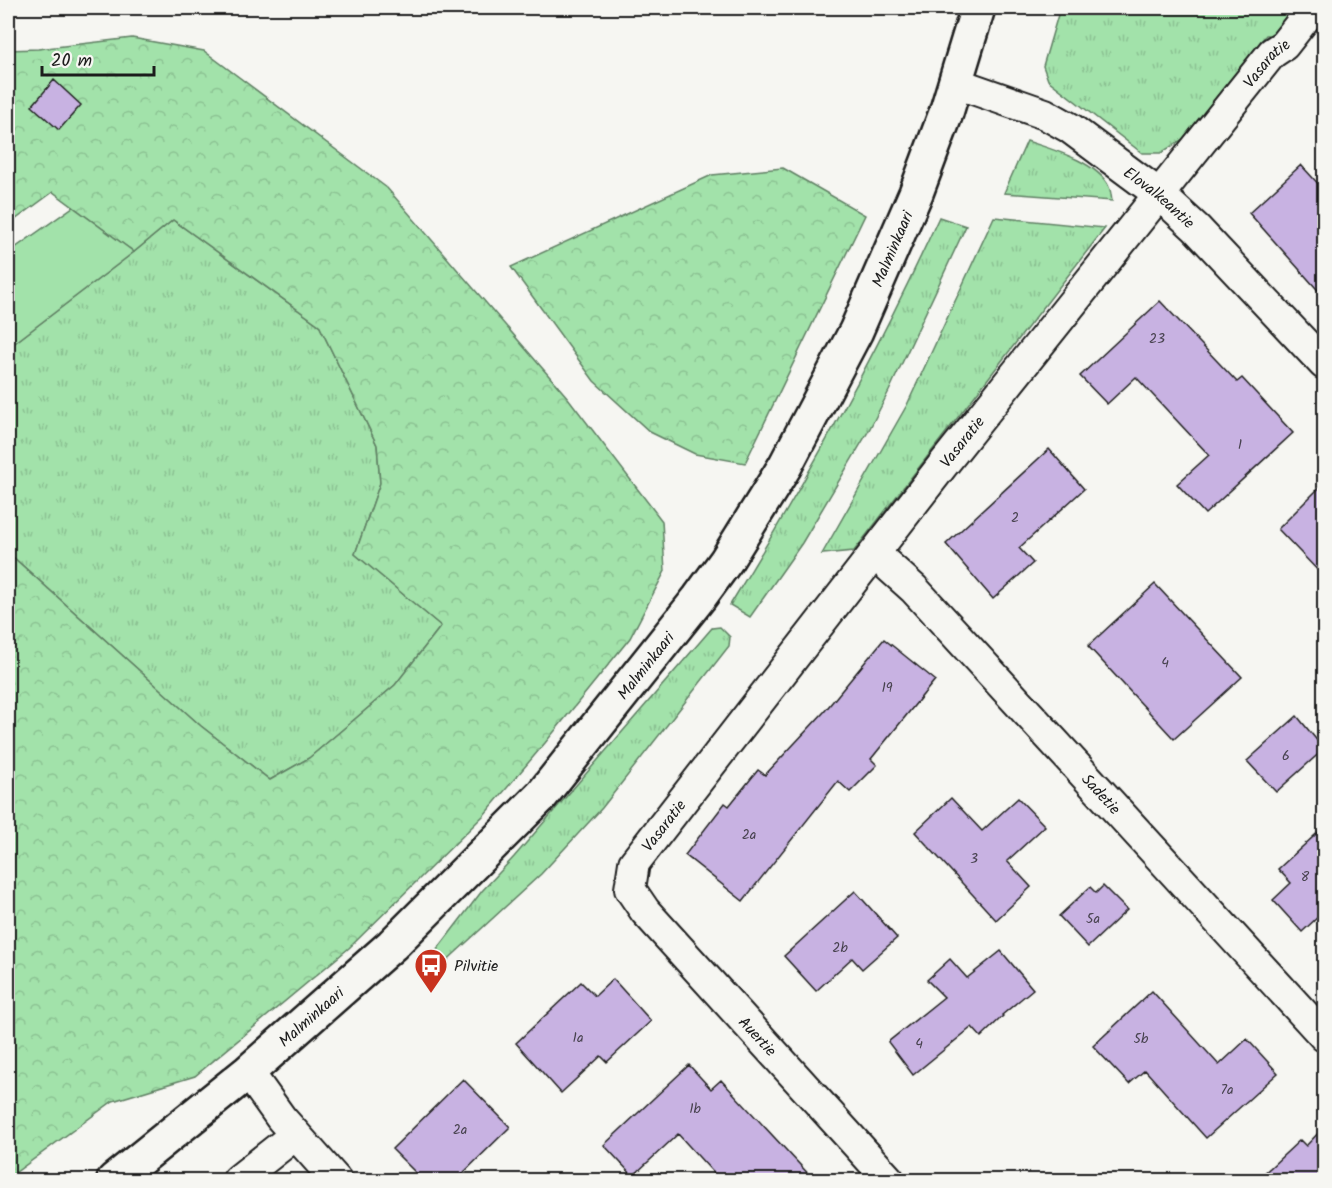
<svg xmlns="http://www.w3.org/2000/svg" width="1332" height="1188" viewBox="0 0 1332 1188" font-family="Kalam,sans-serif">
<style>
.grass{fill:url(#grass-tufts);stroke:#5f7f63;stroke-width:1.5}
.forest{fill:url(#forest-crowns);stroke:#5f7f63;stroke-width:1.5}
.green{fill:#a2e2aa;stroke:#5f7f63;stroke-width:1.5}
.building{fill:#c8b2e2;stroke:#1c1c1c;stroke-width:1.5}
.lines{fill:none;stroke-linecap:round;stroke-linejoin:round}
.minor-casing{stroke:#1c1c1c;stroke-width:34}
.secondary-casing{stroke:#1c1c1c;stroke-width:38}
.minor{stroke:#f6f6f2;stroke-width:30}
.secondary{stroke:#f6f6f2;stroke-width:33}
.labels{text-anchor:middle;stroke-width:4.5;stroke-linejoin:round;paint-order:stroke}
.number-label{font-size:14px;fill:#47424e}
.street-label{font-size:16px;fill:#1c1c1c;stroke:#f6f6f2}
.poi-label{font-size:16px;fill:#1c1c1c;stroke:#f6f6f2;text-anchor:start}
</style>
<defs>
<pattern id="grass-tufts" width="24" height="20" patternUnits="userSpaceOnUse" patternTransform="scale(1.5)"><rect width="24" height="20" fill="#a2e2aa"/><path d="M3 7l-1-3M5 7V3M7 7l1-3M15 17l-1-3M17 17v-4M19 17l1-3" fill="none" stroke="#8bc192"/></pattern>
<pattern id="forest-crowns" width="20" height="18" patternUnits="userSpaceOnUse" patternTransform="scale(1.5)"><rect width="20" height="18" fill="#a2e2aa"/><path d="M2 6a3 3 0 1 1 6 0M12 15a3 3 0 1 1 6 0" fill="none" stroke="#8bc192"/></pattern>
</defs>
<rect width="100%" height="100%" fill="#f6f6f2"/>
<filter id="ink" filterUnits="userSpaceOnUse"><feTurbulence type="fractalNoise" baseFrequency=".0167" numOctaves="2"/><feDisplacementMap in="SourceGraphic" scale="12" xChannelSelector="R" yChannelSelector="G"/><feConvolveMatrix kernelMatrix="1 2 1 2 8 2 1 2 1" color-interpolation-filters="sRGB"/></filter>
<g filter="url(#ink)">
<path class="grass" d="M1060,8H1295L1274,35H1266L1183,139L1161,153H1142L1048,80L1043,66Z
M1027,141C1051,149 1098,162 1109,187C1111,191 1111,196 1112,201L1004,193Z
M939,217L966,226L889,391L868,432L802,543L750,617L730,605C807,480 878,351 939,217Z
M994,217L1105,228L854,551L822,554L907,405Z
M173,220L319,325L377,445L380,483L355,554L441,626L395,685L309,758L270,780L201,726L14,558L8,556V348L134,252Z
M720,627L730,637L729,646L602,808L541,874L442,965L433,955L482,891L514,857L712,628Z"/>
<path class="forest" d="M132,38L204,51L387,188L568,398L662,521L665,571L630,638L545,743L484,815L349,948L195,1076L113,1101L8,1178V556L14,558L201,726L270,780L309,758L395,685L441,626L355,554L380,483L377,445L319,325L173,220L134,252L53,192L8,225V50L38,49Z
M783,168L865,215L745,463L695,454L650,432L594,381L511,267L712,175Z"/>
<path class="green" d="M73,207L134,252L8,348V253Z"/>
<path class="building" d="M54,80L81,105L59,130L32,106Z
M1301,165L1324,190V297L1249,213Z
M1160,301L1237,382L1242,378L1293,433L1205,514L1177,484L1209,455L1136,377L1107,404L1080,376Z
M1049,449L1084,489L1019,548L1033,563L993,599L946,544Z
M1324,483V577L1278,529Z
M1155,584L1242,677L1174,739L1088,646Z
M884,639L935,680L871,759L877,765L850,792L838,781L743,901L685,855L725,803L729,806L758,770L765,775L824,712Z
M1297,716L1324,749L1276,792L1247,761Z
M951,798L982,831L1018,798L1045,826L1007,861L1031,887L996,920L915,832Z
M1324,827V919L1320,915L1302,932L1273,900L1291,883L1278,869Z
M1103,886L1127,910L1088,947L1059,916L1090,887L1096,893Z
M855,891L897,938L862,969L852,958L816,991L784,956Z
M1001,951L1033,989L1002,1015L1003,1016L981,1037L972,1027L913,1075L888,1042L944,997L927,980L950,959L967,978Z
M613,979L651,1021L607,1062L601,1056L561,1093L516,1043L581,982L595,996Z
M1152,991L1219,1065L1247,1039L1278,1073L1206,1138L1145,1070L1129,1084L1093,1046Z
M689,1065L711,1089L721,1080L814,1180H720L678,1134L633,1176L604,1145Z
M463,1079L510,1127L456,1180H423L392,1149Z
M1324,1127V1180H1257L1300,1140L1306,1146Z"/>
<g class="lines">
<defs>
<g id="minor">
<path id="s1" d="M956,83L1045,114L1070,128L1160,195L1196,228L1324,364"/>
<path id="s2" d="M875,554L914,589L1324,1036"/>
<path d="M248,1072L281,1118L336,1180"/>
<path d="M238,1180L295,1135"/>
<path id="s3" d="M889,1180L645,911L630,889L634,863L942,466L1272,53L1284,45L1313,8"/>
</g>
<g id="secondary">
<path id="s4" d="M114,1180L248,1072L392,945L542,795L699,598L726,561L785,466L856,331L916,193L946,113L978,8"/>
</g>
</defs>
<use href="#minor" class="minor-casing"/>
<use href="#secondary" class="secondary-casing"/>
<use href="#minor" class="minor"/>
<use href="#secondary" class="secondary"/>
</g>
</g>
<defs>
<symbol id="bus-pin" viewBox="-11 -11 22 30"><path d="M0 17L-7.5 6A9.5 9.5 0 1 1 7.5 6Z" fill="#c8321e" stroke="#f6f6f2"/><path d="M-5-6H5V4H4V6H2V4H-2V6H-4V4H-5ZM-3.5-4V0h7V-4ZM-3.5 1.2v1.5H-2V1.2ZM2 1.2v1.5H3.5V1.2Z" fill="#fff"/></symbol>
</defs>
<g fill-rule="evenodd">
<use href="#bus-pin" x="412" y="946" width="38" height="52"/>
</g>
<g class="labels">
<g class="number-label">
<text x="1157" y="343">23</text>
<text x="1240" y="449">1</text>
<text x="1015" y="522">2</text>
<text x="1165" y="667">4</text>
<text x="887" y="692">19</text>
<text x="1286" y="760">6</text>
<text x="749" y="839">2a</text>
<text x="974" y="863">3</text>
<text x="1305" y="881">8</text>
<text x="1093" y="923">5a</text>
<text x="840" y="952">2b</text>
<text x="578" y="1042">1a</text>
<text x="1141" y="1043">5b</text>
<text x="919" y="1048">4</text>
<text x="1227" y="1094">7a</text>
<text x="695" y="1113">1b</text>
<text x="460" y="1134">2a</text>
</g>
<g class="street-label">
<text dy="6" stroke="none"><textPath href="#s3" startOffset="1436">Vasaratie</textPath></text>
<text dy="6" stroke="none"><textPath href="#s1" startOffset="236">Elovalkeantie</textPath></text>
<text dy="6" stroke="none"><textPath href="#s4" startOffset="1228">Malminkaari</textPath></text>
<text dy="6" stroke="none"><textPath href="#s3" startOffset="950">Vasaratie</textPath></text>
<text dy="6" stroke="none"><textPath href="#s4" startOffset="742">Malminkaari</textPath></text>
<text dy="6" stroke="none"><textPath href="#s2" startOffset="330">Sadetie</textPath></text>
<text dy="6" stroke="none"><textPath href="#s3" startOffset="464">Vasaratie</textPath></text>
<text dy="6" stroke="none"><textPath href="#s4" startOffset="256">Malminkaari</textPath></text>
<text transform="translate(758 1036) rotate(47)" y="6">Auertie</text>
</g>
<g class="poi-label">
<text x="454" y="971">Pilvitie</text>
</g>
</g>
<rect width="1332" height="1188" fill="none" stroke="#f6f6f2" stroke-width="30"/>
<rect x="15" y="15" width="1302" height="1158" fill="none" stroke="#1c1c1c" stroke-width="2" filter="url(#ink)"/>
<path d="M42 66v9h112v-9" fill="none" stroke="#1c1c1c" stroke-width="3"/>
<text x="51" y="66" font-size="18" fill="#1c1c1c" stroke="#f6f6f2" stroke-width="4.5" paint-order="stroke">20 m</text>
</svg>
